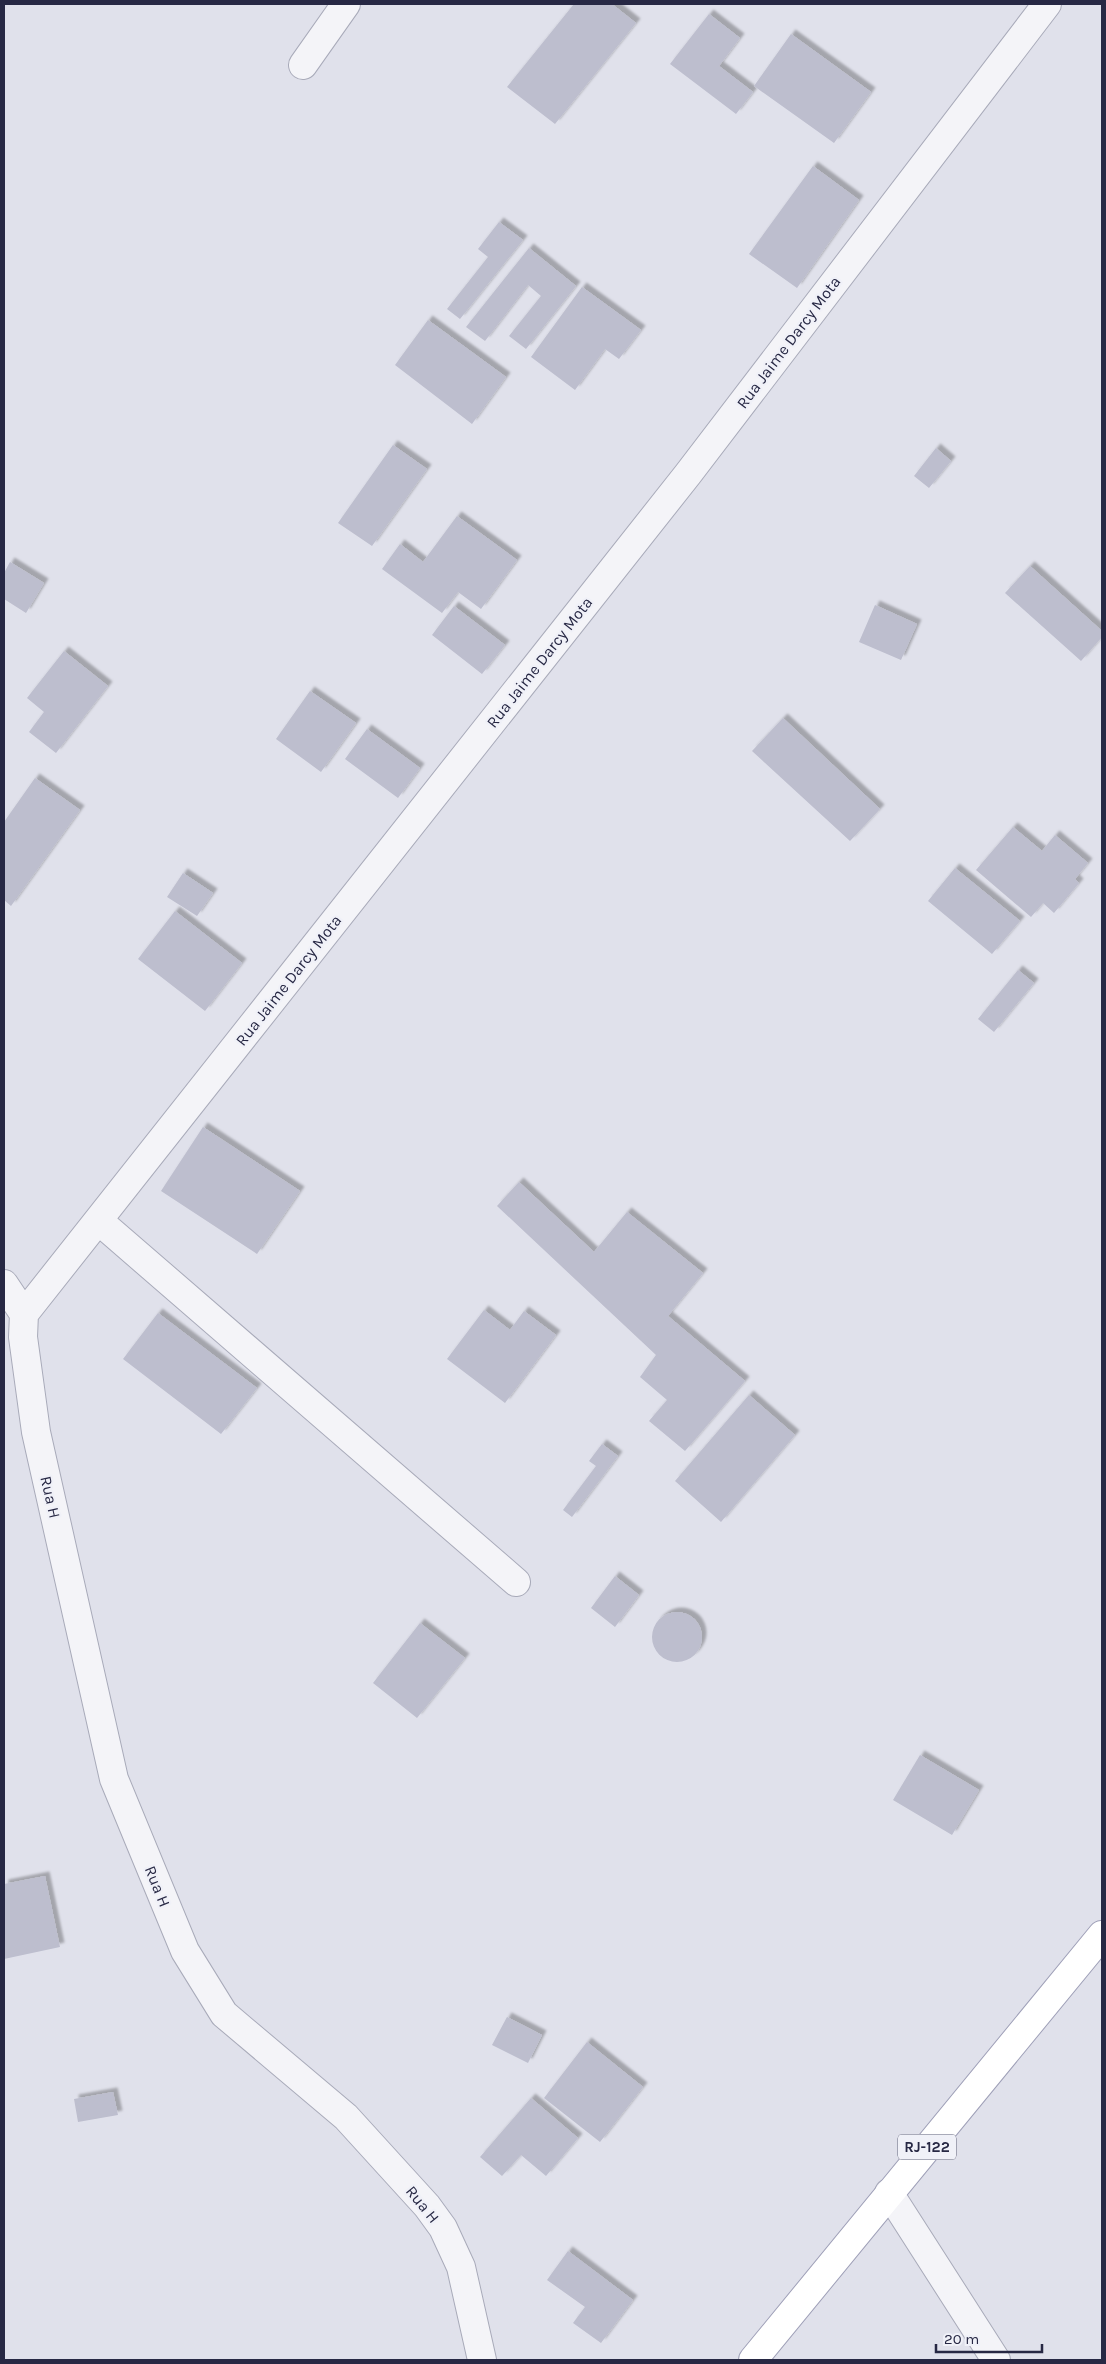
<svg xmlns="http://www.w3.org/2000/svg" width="1106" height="2364" viewBox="0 0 1106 2364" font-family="Karla,sans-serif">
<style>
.building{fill:#bdbece;filter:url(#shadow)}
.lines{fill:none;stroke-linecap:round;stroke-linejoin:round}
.minor-casing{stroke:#a8aab9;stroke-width:30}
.major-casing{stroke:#9fa0b8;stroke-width:30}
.minor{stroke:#f4f4f8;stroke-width:28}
.major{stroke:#fff;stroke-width:28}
.labels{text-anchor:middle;stroke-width:4.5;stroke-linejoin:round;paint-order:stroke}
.shield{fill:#f0f1f8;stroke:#63647a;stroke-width:1}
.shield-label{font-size:15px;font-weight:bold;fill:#272844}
.street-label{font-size:16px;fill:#272844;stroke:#f0f1f8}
</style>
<defs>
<filter id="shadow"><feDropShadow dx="4.5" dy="-4.5" stdDeviation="1" flood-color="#0004"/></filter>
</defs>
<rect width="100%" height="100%" fill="#e0e1eb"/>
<path class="building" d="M574,4H612L636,23L555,124L507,87Z
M709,14L740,38L719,66L753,92L736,114L670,64Z
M791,34L871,92L834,143L754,86Z
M813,166L859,200L797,288L749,254Z
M499,222L523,240L460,319L447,309L488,257L478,249Z
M529,248L576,286L526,349L509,336L541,296L528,285L485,341L466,327Z
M582,287L641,330L619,359L605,349L575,390L531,357Z
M428,320L506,377L472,424L395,365Z
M393,445L427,469L372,546L338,523Z
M936,448L951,461L929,488L914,476Z
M457,516L517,560L481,609L458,592L442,613L382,569L400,544L423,562Z
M10,562L44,583L26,613L4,599V573Z
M1030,566L1102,631V637L1081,661L1005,593Z
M875,605L917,624L901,660L859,642Z
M454,606L505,645L482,674L432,635Z
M64,651L108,686L56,753L29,732L44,712L27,698Z
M310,691L356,723L321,772L276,739Z
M783,718L880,809L850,841L752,751Z
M367,729L420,768L398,798L345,759Z
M35,778L80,810L11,906L4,900V822Z
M1013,827L1042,851L1055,835L1088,863L1075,879L1079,883L1054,913L1043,903L1031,917L976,870Z
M955,868L1020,921L992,954L928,901Z
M183,873L213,893L197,916L167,897Z
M175,911L242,963L205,1011L138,959Z
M1018,970L1034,983L994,1032L978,1019Z
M203,1127L300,1191L257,1254L161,1191Z
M519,1182L594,1252L627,1212L703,1273L668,1316L745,1381L685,1451L649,1421L667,1400L640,1377L656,1355L497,1206Z
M484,1310L510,1330L524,1311L556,1335L505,1403L447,1359Z
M158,1313L257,1388L221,1434L123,1359Z
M749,1395L795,1435L721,1522L675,1481Z
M602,1444L618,1456L572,1517L563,1510L596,1466L589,1461Z
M615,1576L639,1595L615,1627L591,1608Z
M652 1637a25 25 0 1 1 50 0a25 25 0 1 1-50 0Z
M420,1623L465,1658L417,1718L373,1683Z
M920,1755L979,1790L952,1835L893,1800Z
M45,1876L60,1947L4,1959V1884Z
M507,2017L542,2035L528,2063L492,2045Z
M587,2042L643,2087L600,2142L544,2098Z
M113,2092L118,2115L78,2122L74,2099Z
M531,2098L578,2138L546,2176L521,2155L502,2176L480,2157Z
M568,2251L633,2300L601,2343L573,2323L585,2307L547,2280Z"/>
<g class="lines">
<defs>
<path id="minor" d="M303,65L346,4
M99,1221L516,1582
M4,1284L24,1314
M24,1314L688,474L1047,4
M24,1314L23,1337L36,1432L114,1779L185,1951L224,2014L346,2117L427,2206L443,2228L461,2267L482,2360
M889,2193L996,2360"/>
<path id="major" d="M753,2360L1102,1935"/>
</defs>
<use href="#minor" class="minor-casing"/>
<use href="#major" class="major-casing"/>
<use href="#minor" class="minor"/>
<use href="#major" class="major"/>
</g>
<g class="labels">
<rect class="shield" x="898" y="2134.5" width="58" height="25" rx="4"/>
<g class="shield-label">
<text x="927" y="2152">RJ-122</text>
</g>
<g class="street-label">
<text transform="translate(788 342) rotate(-53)" y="6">Rua Jaime Darcy Mota</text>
<text transform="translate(539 662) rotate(-52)" y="6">Rua Jaime Darcy Mota</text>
<text transform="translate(288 980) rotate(-52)" y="6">Rua Jaime Darcy Mota</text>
<text transform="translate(51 1497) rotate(77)" y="6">Rua H</text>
<text transform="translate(158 1886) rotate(68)" y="6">Rua H</text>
<text transform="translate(423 2204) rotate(51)" y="6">Rua H</text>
</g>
</g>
<rect width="1106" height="2364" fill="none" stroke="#272844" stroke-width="10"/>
<path d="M936 2344v8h106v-8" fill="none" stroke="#272844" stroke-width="2.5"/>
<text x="944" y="2344" font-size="15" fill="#272844" stroke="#f0f1f8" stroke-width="4" paint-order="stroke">20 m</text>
</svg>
